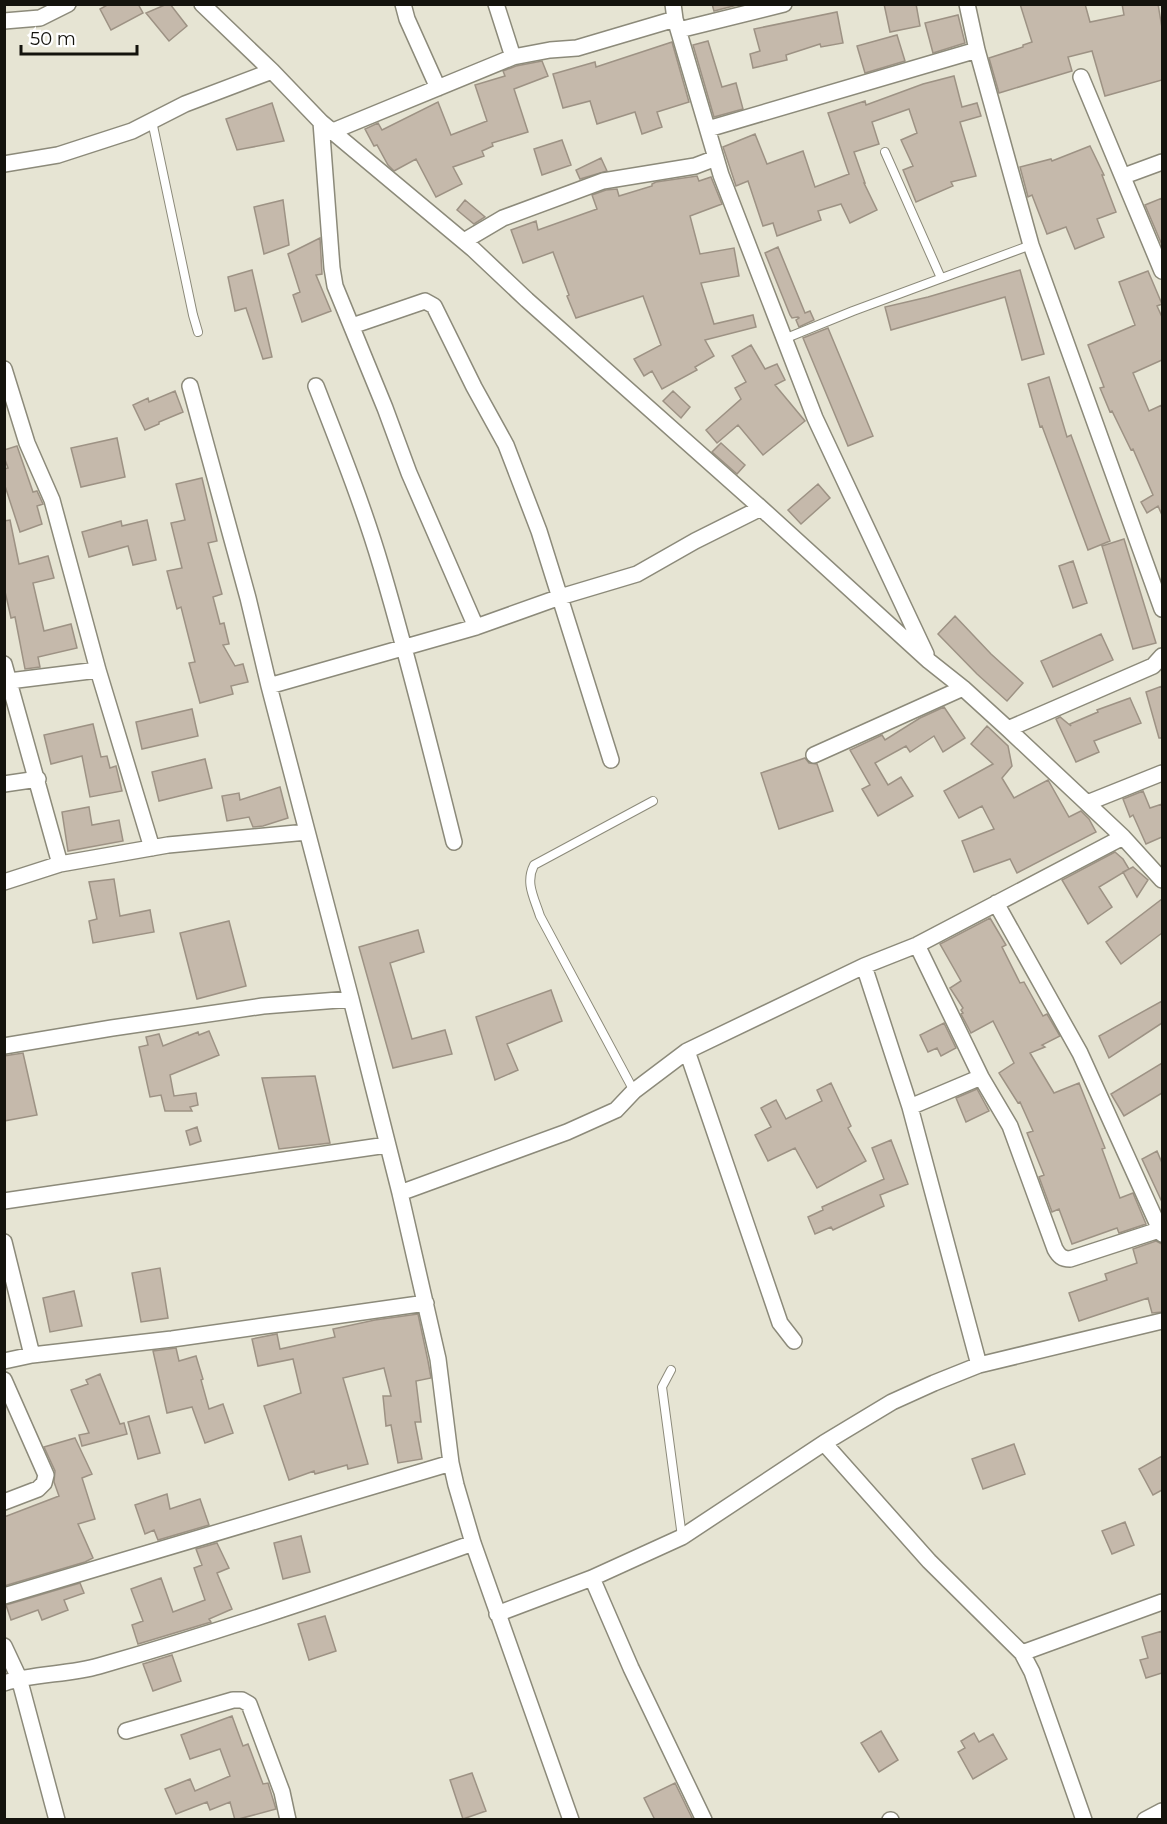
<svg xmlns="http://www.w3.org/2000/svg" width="1167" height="1824" viewBox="0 0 1167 1824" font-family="Montserrat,sans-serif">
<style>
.building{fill:#c5b9ab;stroke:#9d9284;stroke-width:1.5}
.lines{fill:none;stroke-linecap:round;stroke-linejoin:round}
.lane-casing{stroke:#8c8a7a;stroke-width:10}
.street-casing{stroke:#8c8a7a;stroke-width:18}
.lane{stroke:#fff;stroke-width:8}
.street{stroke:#fff;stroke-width:15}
</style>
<rect width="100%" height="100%" fill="#e6e4d3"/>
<path class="building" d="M109,4H138L143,13L111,30L100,9Z
M167,4H170L187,26L169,41L146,13Z
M712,4H741L714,11Z
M884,4H916L920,26L890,32Z
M1020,4H1085L1090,22L1124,15L1122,4H1158L1162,28V80L1105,96L1092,51L1068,57L1072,71L999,93L989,58L1023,47V45L1032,42Z
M837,12L843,43L821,47L820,44L786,55L787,60L753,68L750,54L760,51L754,29Z
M958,15L965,43L933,53L925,23Z
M897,35L905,61L865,73L857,46Z
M708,41L722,87L736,83L743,109L714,117L693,45Z
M672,42L689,102L657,112L662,127L642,134L635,112L597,124L590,101L563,108L553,74L595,62L596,67Z
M542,61L548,76L514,89L528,132L492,143L493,146L482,151L484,156L453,167L462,184L436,197L416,159L394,171L388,165L377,145L374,146L365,129L378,123L382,130L438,102L451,135L487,121L475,85L505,76L503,71L516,66Z
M954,76L962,107L977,103L981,116L960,122L976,176L951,182L953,186L916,202L903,170L913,166L901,140L917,133L909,109L872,122L879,144L854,152L865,183H864L877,210L850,223L841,204L818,211L821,220L777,236L773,223L763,226L748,181L736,186L723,147L755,134L767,164L803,151L815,187L849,174L828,113L865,101L866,105L923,84Z
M272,103L284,141L237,150L226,119Z
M562,140L571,165L542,175L534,149Z
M1090,146L1104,175H1102L1116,212L1097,219L1104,237L1075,249L1066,227L1047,234L1032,195L1028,197L1020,167L1051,159L1052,161Z
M601,158L607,171L580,179L576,170Z
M697,176L699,181L711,177L722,204L690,216L700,254L734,248L739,276L701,283L714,324L753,315L756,327L705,340L714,356L695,367L697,370L662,389L652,371L644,376L634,359L661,345L643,296L576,318L567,296L569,295L553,252L523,263L511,230L536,221L538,230L597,209L592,195L606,190L617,189L619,196L652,186V184L656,182Z
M1162,198V245L1145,205Z
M283,200L289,245L264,254L254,207Z
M465,200L485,217L474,224L457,210Z
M320,238L322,274L316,275L331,311L302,322L293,295L300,292L288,254Z
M778,247L805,313L810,311L814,320L799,327L796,320L799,318L798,317L792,318L790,315L765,253Z
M252,270L272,357L263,359L246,308L235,311L228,277Z
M1020,270L1044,354L1022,360L1005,297L891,330L885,307L928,297Z
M1148,271L1162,304L1157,306L1162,317V360L1133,373L1149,411L1162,405V515L1158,506L1147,513L1141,502L1153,495L1133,449L1131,450L1112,411L1110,412L1100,388L1104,387L1088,345L1135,325L1119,282Z
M828,328L873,436L848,446L803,338Z
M751,345L765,369L777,364L785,380L775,385L805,421L763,455L738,425L717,443L706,430L741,399L735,388L746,382L732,356Z
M1049,377L1067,437L1071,435L1110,541L1088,550L1042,426L1040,427L1028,384Z
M175,391L183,412L159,422V424L145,430L133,405L148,398L149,402Z
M673,391L690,407L681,418L663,401Z
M117,438L125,477L81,487L71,448Z
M721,443L745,465L737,474L712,452Z
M17,446L33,492L37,491L43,504L37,506L42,524L20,532L4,483V469L8,468L4,457V450Z
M202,478L217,541L208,543L222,594L213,597L220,624L224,623L229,644L223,645L235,666L243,664L248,682L231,686L233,694L200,703L189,663L195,662L181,607L177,609L167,571L182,568L171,523L185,520L176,484Z
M818,484L830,498L801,524L788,510Z
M10,520L19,564L48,556L54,578L33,583L44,631L71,624L77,648L38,657L40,667L25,669L15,617L11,618L4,587V521Z
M147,520L156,560L133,565L128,546L89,557L82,532L121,521L122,526Z
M1124,539L1156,643L1133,649L1102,546Z
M1073,561L1087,603L1073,608L1059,566Z
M955,616L991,654L1023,683L1007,701L977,674L938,634Z
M1101,634L1113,660L1053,687L1041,661Z
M1162,686V738H1159L1146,692Z
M1130,698L1141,723L1094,741L1099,752L1076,762L1056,719L1060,717L1071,726L1070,724L1098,712L1097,710Z
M944,707L965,738L943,752L934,736L910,752L906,746L875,763L888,785L901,777L913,796L878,816L862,789L870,785L850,750L882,735L885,740L920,718Z
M192,709L198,736L142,749L136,722Z
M93,724L101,757L107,756L110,768L116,766L122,791L90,797L82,756L51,764L44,735Z
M987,726L1008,746L1012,766L1002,778L1014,798L1048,780L1069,817L1081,811L1089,819L1096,832L1017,873L1010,859L974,872L962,841L994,829L982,806L959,818L944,791L993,764L971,744Z
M805,758L809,763L817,764L833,811L779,829L761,773Z
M205,759L212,788L159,801L152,772Z
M280,787L288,818L263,826L253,827L249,817L227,821L222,796L239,793L240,800Z
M1143,791L1150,808L1162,804V837L1146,844L1133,815L1130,817L1123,799Z
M89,807L92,825L119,820L123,841L68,851L62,812Z
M1115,852L1123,859L1129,869L1099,887L1112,907L1088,924L1062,880Z
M1133,867L1148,880L1137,897L1123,872Z
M114,879L120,916L150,910L154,932L93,943L89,921L97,919L89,882Z
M1162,899V933L1121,964L1106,942Z
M990,918L1006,945L1002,947L1020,983L1024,982L1043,1016L1047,1014L1060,1036L1042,1045L1045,1047L1030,1053L1054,1093L1079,1083L1105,1148L1102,1149L1120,1198L1133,1193L1146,1224L1119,1233L1117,1228L1072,1244L1059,1209L1052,1212L1039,1177L1044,1175L1027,1133L1033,1131L1020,1102L1018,1103L999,1073L1014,1063L993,1021L971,1033L961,1014L963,1013L961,1010L963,1008L950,988L961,981L940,944Z
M229,921L246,986L197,999L180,933Z
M418,930L424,952L390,963L412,1039L445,1030L452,1054L393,1068L359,947Z
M551,990L562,1021L507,1044L518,1070L495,1080L476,1017Z
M1162,1001V1023L1109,1058L1099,1036Z
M944,1023L956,1048L941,1056L937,1048L928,1052L920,1035Z
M209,1031L219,1055L170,1075L174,1096L196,1093L198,1105L190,1107L192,1111H165L161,1095L150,1097L139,1047L148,1045L146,1037L159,1034L163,1046L198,1032L199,1035Z
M23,1053L37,1115L4,1121V1056Z
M1162,1063V1093L1124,1116L1111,1094Z
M315,1076L330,1143L279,1149L262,1078Z
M831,1083L851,1126L848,1128L866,1161L817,1188L795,1148L768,1161L755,1135L771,1127L761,1108L776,1100L786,1119L822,1101L817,1090Z
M977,1089L989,1111L966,1122L956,1098Z
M197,1127L201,1141L190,1145L186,1131Z
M891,1140L908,1184L880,1195L884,1206L833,1230L831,1227L815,1234L808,1217L823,1210L822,1207L884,1179L872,1148Z
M1157,1151L1162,1163V1202L1142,1159Z
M1156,1241L1162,1244V1312L1152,1313L1148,1298L1079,1321L1069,1293L1107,1280L1105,1274L1137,1263L1133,1249Z
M160,1268L168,1318L141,1322L132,1273Z
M74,1291L82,1326L50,1332L43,1298Z
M418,1314L428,1361L431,1378L416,1381L421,1422H415L422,1459L398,1463L391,1425L386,1426L383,1396H391L384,1368L343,1378L368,1464L348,1469L347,1465L315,1474L314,1471L289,1480L264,1406L301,1393L293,1359L258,1366L252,1339L277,1334L280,1349L335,1337L333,1329L375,1320Z
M176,1348L179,1361L196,1356L203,1379L201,1380L209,1409L223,1404L233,1433L205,1443L192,1407L167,1413L153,1351Z
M100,1374L120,1424L124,1423L127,1434L82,1446L79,1435L89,1433L71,1390L88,1384L86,1380Z
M149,1416L160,1453L138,1459L128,1422Z
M75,1438L92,1474L82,1478L95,1519L78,1524L93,1558L85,1562L4,1586V1517L59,1496L54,1482L55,1471L44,1447Z
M1014,1444L1025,1474L983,1489L972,1459Z
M1162,1456V1490L1153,1495L1139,1469Z
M167,1494L170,1509L200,1499L209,1525L158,1540L154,1530L145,1534L135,1505Z
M1125,1522L1134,1545L1112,1554L1102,1531Z
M301,1536L310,1572L283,1579L274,1543Z
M217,1543L229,1568L217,1573L232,1609L209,1619L211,1622L138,1644L132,1625L143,1621L131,1589L161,1578L173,1612L205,1600L194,1568L202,1565L196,1549Z
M80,1583L84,1593L64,1600L68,1610L42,1620L38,1610L11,1620L6,1605Z
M325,1616L336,1651L309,1660L298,1624Z
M1162,1631V1673L1146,1678L1140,1660L1148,1658L1142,1637Z
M172,1655L181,1681L153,1691L143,1664Z
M232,1716L243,1746L248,1744L263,1784L268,1783L276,1809L235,1820L230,1802L210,1810L207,1802L176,1814L165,1789L190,1779L195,1791L230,1776L220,1749L190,1759L181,1735Z
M881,1731L898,1760L879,1772L861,1743Z
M974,1733L979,1742L993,1734L1007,1759L973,1779L958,1752L965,1748L961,1741Z
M472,1773L486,1811L463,1819L450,1780Z
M675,1783L693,1820H655L644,1798Z"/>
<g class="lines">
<defs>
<path id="lane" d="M152,121L193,315L198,332
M885,152L941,278
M784,339L853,311L1031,245
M634,1091L540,916C534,897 525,883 534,865L653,801
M671,1370L662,1387L682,1537"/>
<path id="street" d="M202,4L272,71L321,122L473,249L527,300L761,508L929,661L963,688L1008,729L1123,837L1162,880
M403,4L407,19L438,88
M496,4L513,57
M673,4L675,19L721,175L815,418L926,654
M967,4L977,50L1031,245L1162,609
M4,21L40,18L68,4
M679,30L784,4
M1081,77L1162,271
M321,122L332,268L335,286L385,408L409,473L476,627
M708,129L977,50
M333,131L513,57L550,50L577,48L675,19
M4,164L58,155L132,131L185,104L272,71
M1124,176L1162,162
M464,241L503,218L603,181L695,166L716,158
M352,326L425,301L434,306L474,387L506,445L539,531L611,760
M4,369L27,443L52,500L98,670L152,848
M190,386L248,598L269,686L351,999L400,1193L438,1359L451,1463L456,1485L473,1543L571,1820
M316,386C339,445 363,505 381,566C408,657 431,750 454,842
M4,664L60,864
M9,681L98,670
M269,686L476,627L560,597L637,574L695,541L761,508
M1008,729L1153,666L1162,656
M814,755L963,688
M4,784L38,779
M1087,803L1162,773
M4,882L60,864L168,845L307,832
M996,903L1080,1053L1162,1234
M917,945L981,1077L1010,1126L1055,1249C1059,1256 1062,1259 1070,1259L1162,1229
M4,1046L112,1028L263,1006L351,999
M687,1051L780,1323L794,1341
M910,1107L981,1077
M400,1193L567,1132L616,1110L634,1091L687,1051L864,966
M4,1201L387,1145
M4,1242L32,1355
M4,1361L32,1355L172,1339L426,1303
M979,1365L910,1107L864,966L917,945L1123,837
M4,1380L46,1475L44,1483L38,1489L4,1502
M824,1443L929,1561L1022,1653L1032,1672L1084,1820
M592,1578L631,1668L704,1820
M4,1596L451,1463
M497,1614L592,1578L682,1537L824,1443L892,1402L934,1383L979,1365L1162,1321
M4,1646L19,1678L57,1820
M1022,1653L1162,1602
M4,1683C35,1673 68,1675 99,1666C225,1630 349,1588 473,1543
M126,1731L233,1700H242L249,1704L282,1792L288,1820
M890,1820H891
M1145,1820L1162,1811"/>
</defs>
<use href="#lane" class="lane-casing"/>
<use href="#street" class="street-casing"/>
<use href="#lane" class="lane"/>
<use href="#street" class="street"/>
</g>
<rect width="1167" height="1824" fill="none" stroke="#14130d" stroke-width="12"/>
<path d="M21 45v9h116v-9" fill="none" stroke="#14130d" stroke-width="3"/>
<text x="30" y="45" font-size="18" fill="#14130d" stroke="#ffffff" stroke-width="4.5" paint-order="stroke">50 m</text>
</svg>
